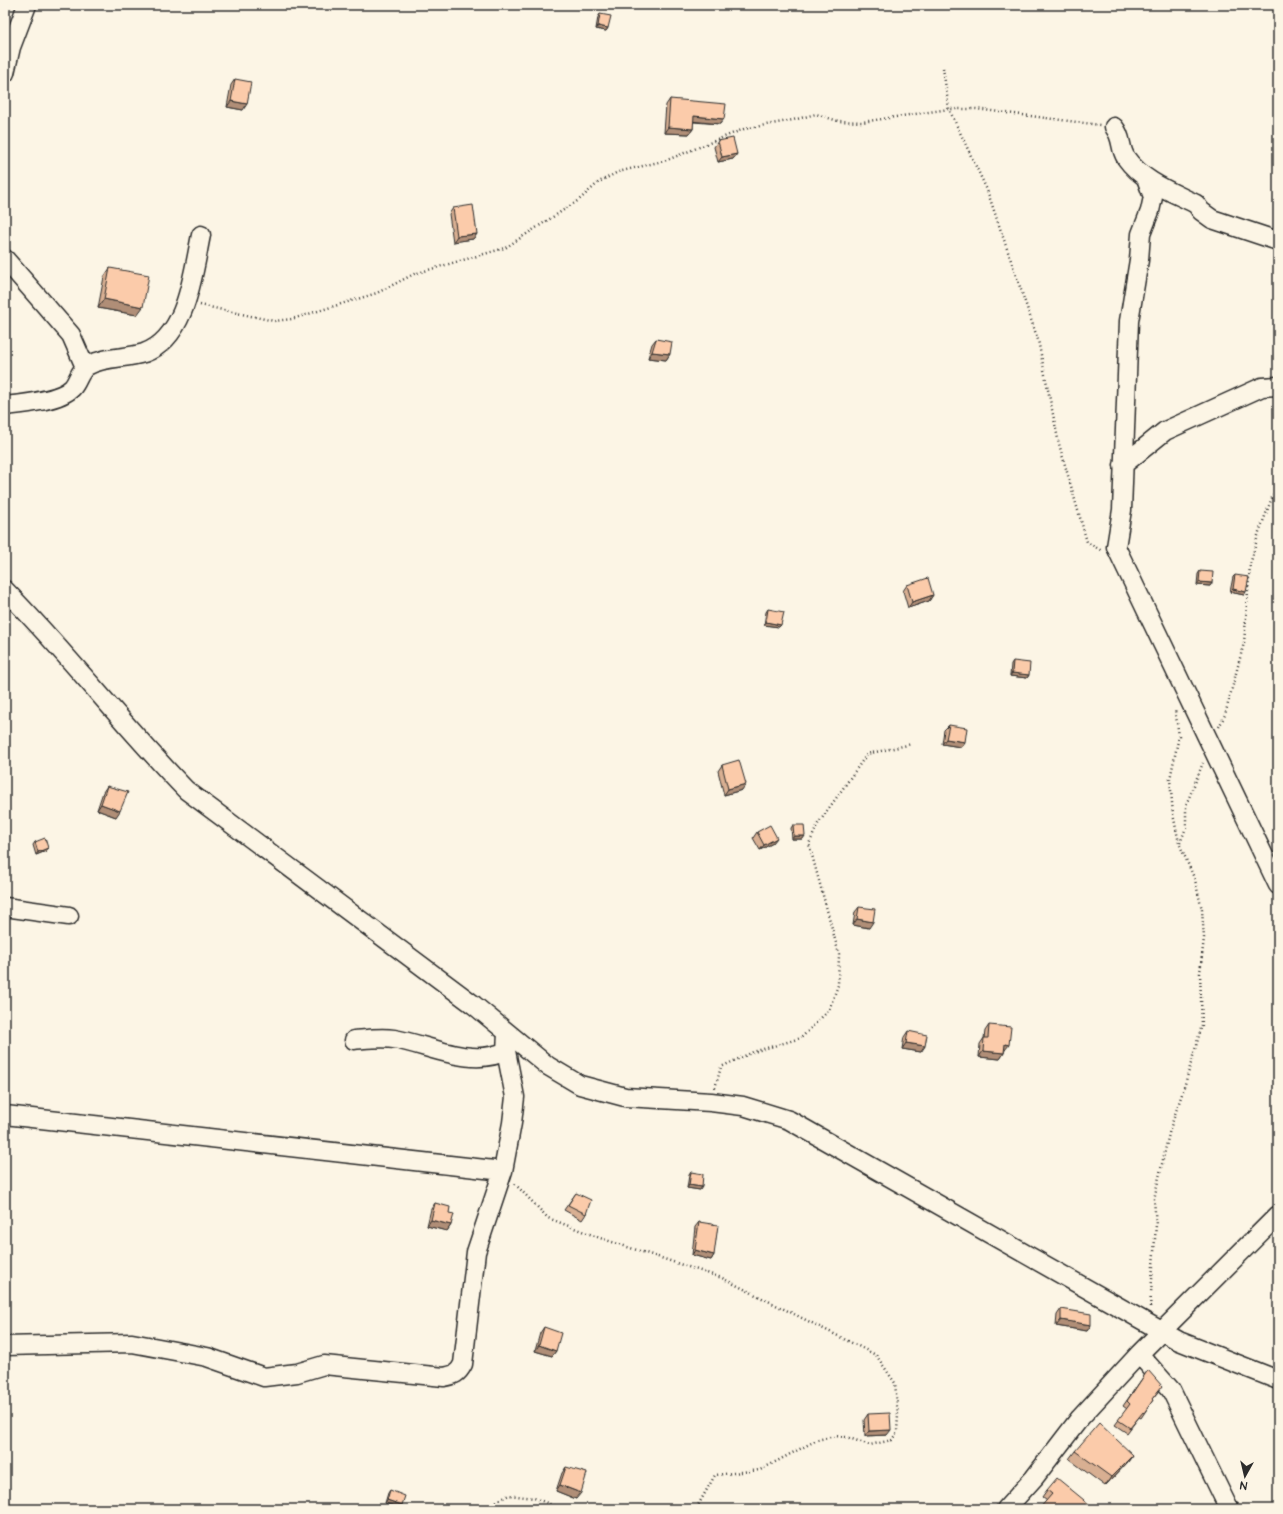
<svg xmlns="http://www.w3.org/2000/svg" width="1283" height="1514" viewBox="0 0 1283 1514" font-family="'Architects Daughter',sans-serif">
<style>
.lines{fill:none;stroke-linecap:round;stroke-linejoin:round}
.minor-casing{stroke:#2b2b2b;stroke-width:21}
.path{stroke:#2b2b2b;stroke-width:2.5;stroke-dasharray:1 3;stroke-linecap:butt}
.minor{stroke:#fcf5e5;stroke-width:18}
.wall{fill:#d8af92;stroke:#2b2b2b}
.shaded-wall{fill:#b08e77;stroke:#2b2b2b}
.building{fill:#fbcbaa;stroke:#2b2b2b}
</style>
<rect width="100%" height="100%" fill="#fcf5e5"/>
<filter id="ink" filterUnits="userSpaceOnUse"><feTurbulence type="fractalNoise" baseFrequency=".025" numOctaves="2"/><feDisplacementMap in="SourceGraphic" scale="8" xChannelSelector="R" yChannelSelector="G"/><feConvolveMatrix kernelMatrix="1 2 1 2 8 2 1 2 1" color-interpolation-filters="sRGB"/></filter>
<g filter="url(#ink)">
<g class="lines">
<defs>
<path id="minor" d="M5,73L11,47L27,5
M1114,127C1123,138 1119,147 1126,158C1142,181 1172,192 1196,204L1201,211L1212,219L1278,241
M1146,178L1153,197L1150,211L1141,234L1139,260L1129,321L1122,510L1116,547L1278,885
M5,259L71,335L85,367
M5,406C23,404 59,401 72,388C78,382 79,371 87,366C105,356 125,359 144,353C187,338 193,273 201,235
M1123,465L1165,431L1262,387L1278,386
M5,590C68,654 123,725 186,790L474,1005L548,1066L580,1085L625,1097L711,1102L743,1106L789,1120L1179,1341L1278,1380
M5,907L69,916
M354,1040C367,1039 382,1037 394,1039C430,1045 471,1068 506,1051
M5,1115L503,1171
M5,1346L132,1343L207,1357L264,1377L297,1373L324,1365L444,1377C454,1375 458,1374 463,1364L476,1252L503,1171L512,1123L515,1097L506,1051L507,1033
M1139,1354L1171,1390L1229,1509
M1006,1509L1034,1478L1080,1418L1139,1354L1278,1215"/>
</defs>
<use href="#minor" class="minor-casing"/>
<path class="path" d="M943,68L949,109L987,190L1038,340L1059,444L1087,542L1102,551
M200,305L274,321L292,319L377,293L414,274L505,248L579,200L599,182L618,172L667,160L744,129L793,120L816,114L838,121L862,122L949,109H976L1100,125
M1219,727L1225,715L1244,643L1250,565L1259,532L1278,482
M1180,843L1186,828V805L1203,763
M715,1088L721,1067L753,1052L801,1038L829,1010L838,985L839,954L809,844L818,824L867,754L912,744
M515,1184L548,1218L600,1238L722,1278L876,1355L895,1383L898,1415L897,1432L892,1440L870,1445L846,1437L835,1436L817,1440L760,1470L715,1475L696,1509
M1150,1307L1156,1225L1154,1199L1170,1129L1183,1091L1202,1025L1200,973L1204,938L1202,910L1195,880L1179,843L1173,814L1170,779L1179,736L1175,710
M482,1509L509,1495L534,1498L563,1509"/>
<use href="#minor" class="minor"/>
</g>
<path class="wall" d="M600,14L608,28L606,31L596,29L598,17Z
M235,79L243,110L227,107L231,85Z
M670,99L720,124L693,122V129L689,134L664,133L666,105Z
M718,141L737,154L733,159L718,162L714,147Z
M453,208L477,234L473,239L453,242L449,214Z
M110,268L137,315L98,308L104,277Z
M656,339L670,354L666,360L648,358L652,344Z
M1200,571L1212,583L1210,586L1197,585L1198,574Z
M1235,575L1244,595L1230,592L1233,577Z
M907,585L933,595L929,601L908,608L903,591Z
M768,609L779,627L764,625L766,612Z
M1013,661L1029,675L1027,678L1010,676L1011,664Z
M949,725L965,742L961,747L942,744L944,730Z
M722,765L742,790L724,795L718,771Z
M107,786L116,817L97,810L103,792Z
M793,825L803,839H792L791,828Z
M757,832L773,843L760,850L753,838Z
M35,842L48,848L46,851L36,855L33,845Z
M859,907L869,928L853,925L855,912Z
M989,1025L1005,1050L1004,1053L1000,1059L979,1057L980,1044L984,1038L985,1031Z
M908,1031L925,1046L921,1052L902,1049L904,1037Z
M691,1172L700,1190L687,1188L689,1175Z
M576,1193L586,1214L582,1220L564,1210Z
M435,1203L449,1213L451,1225L447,1231L427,1226L431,1209Z
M699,1222L714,1255L711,1260L692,1255L695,1227Z
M1061,1309L1091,1325L1087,1331L1056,1326L1057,1315Z
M544,1327L556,1351L552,1356L535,1351L540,1333Z
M1148,1370L1158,1392L1152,1399L1153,1400L1141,1418L1139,1417L1127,1433L1115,1425L1127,1409L1123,1406Z
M868,1414L887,1435L865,1436L864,1420Z
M1075,1451L1133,1455L1127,1463L1105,1486L1069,1459Z
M566,1467L576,1499L556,1491L562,1473Z
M390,1490L402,1505L400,1508L385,1503L388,1493Z
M1047,1490L1095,1509L1047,1501L1042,1497Z"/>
<path class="shaded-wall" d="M598,26L608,28L606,31L596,29Z
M231,101L247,104L243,110L227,107Z
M694,116L724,119L720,124L690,121Z
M668,127L693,129L689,134L664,133Z
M737,154L733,159L718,162L722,157Z
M477,234L473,239L453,242L457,236Z
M104,299L143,307L137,315L98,308Z
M652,352L670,354L666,360L648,358Z
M1199,582L1212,583L1210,586L1197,585Z
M1233,589L1246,592L1244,595L1230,592Z
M933,595L929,601L908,608L912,602Z
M766,622L781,625L779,627L764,625Z
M1012,673L1029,675L1027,678L1010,676Z
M946,739L965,742L961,747L942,744Z
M746,784L742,790L724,795L728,789Z
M101,804L120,811L116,817L97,810Z
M794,836H805L803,839H792Z
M777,838L773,843L760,850L764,845Z
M48,848L46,851L36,855L38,852Z
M857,919L873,922L869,928L853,925Z
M906,1043L925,1046L921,1052L902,1049Z
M1005,1044L1009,1045L1005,1050H1001Z
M983,1051L1004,1053L1000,1059L979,1057Z
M689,1185L702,1187L700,1190L687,1188Z
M431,1220L451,1225L447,1231L427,1226Z
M695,1250L714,1255L711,1260L692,1255Z
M1061,1320L1091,1325L1087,1331L1056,1326Z
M539,1345L556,1351L552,1356L535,1351Z
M891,1430L887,1435L865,1436L869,1431Z
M1133,1455L1127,1463L1105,1486L1111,1477Z
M560,1485L581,1493L576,1499L556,1491Z
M387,1500L402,1505L400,1508L385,1503Z"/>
<path class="building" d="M600,14L611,16L608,28L598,26Z
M235,79L251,82L247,104L231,101Z
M670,99L726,104L724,119L694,116L693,129L668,127Z
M733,138L737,154L722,157L718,141Z
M473,205L477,234L457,236L453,208Z
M110,268L149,275L143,307L104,299Z
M656,339L672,342L670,354L652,352Z
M1200,571L1213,572L1212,583L1199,582Z
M1235,575L1249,577L1246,592L1233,589Z
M928,578L933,595L912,602L907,585Z
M768,609L784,612L781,625L766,622Z
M1013,661L1030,663L1029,675L1012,673Z
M949,725L967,728L965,742L946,739Z
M739,760L746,784L728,789L722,765Z
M107,786L128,792L120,811L101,804Z
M770,825L777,838L764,845L757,832Z
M793,825H804L805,836H794Z
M45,838L48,848L38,852L35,842Z
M859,907L875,909L873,922L857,919Z
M989,1025L1011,1027L1009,1045L1005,1044L1004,1053L983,1051L984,1038H988Z
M908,1031L927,1035L925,1046L906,1043Z
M691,1172L703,1174L702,1187L689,1185Z
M576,1193L591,1200L586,1214L568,1205Z
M435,1203L450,1207L449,1213L454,1214L451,1225L431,1220Z
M699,1222L718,1225L714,1255L695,1250Z
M1061,1309L1091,1314V1325L1061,1320Z
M544,1327L561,1333L556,1351L539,1345Z
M1148,1370L1162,1386L1152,1399L1153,1400L1144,1413L1143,1412L1130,1428L1118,1420L1130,1404L1127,1401Z
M890,1413L891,1430L869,1431L868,1414Z
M1099,1423L1133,1455L1111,1477L1075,1451Z
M566,1467L587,1473L581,1493L560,1485Z
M1057,1478L1095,1509H1039L1052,1494L1047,1490Z
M390,1490L405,1496L402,1505L387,1500Z"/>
</g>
<rect width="1283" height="1514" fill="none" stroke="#fcf5e5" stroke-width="20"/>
<rect x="10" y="10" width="1263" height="1494" fill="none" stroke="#2b2b2b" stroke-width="1.5" filter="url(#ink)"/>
<g transform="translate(1245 1476) rotate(188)" stroke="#fcf5e5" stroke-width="3" paint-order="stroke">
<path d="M0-3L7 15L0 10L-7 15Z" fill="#2b2b2b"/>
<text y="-6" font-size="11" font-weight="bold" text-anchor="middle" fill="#2b2b2b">N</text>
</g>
</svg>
